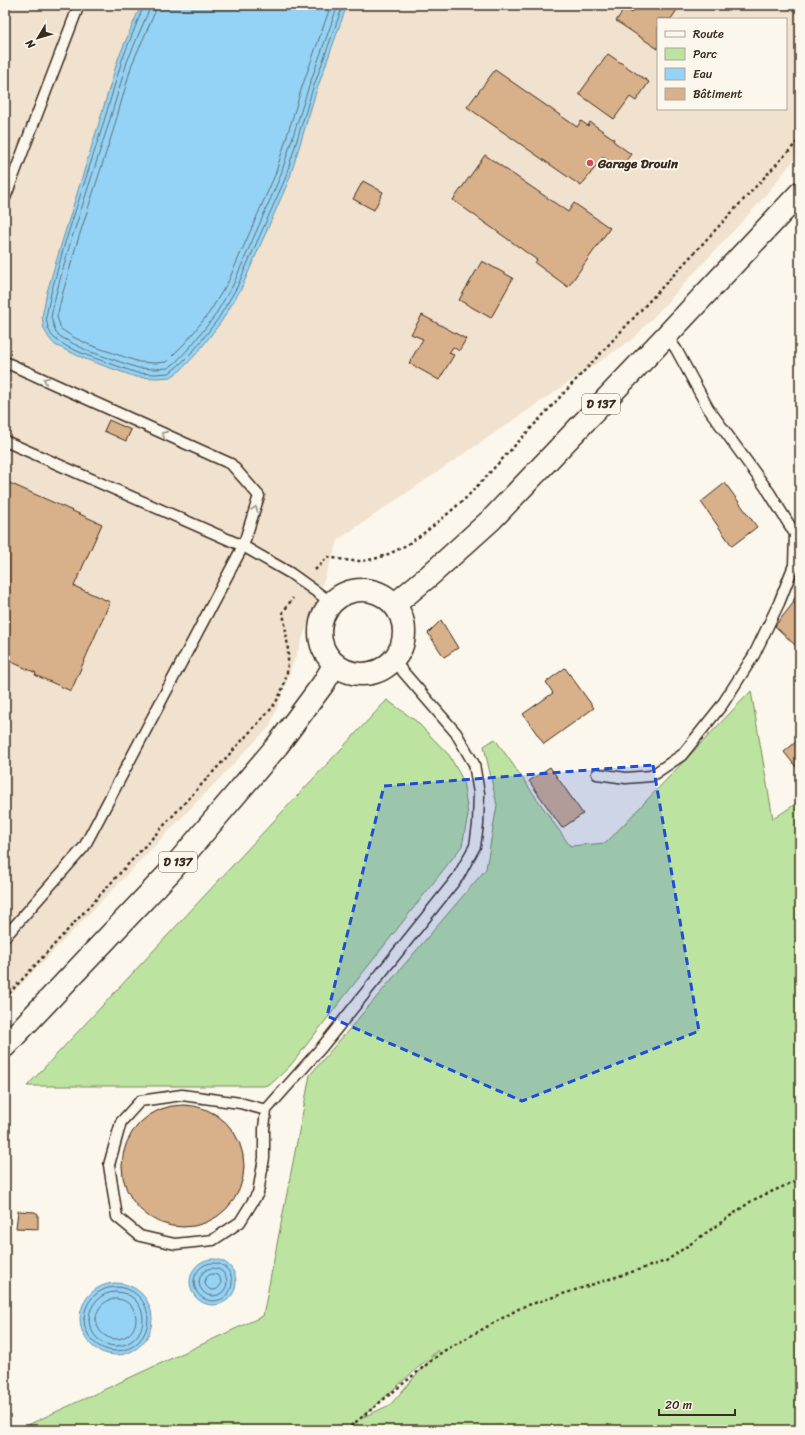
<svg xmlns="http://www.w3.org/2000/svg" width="805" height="1435" viewBox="0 0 805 1435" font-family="Sriracha,sans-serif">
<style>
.built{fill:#f0e2ce;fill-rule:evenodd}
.green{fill:#bce4a0;stroke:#7c875f;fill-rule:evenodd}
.water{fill:#94d3f5;stroke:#708f9f}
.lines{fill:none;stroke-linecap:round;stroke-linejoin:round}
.shore{stroke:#5f6e74;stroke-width:1}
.building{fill:#d8b089;stroke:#3b2a1e}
.service-casing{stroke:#3b2a1e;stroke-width:13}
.primary-casing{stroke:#3b2a1e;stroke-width:25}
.path{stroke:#3b2a1e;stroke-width:2.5;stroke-dasharray:3 3;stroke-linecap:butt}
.service{stroke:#fbf7ec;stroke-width:10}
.primary{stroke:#fbf7ec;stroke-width:22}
.oneway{stroke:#9b9085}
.marked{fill:#1d4ed8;fill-opacity:0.2;stroke:#1d4ed8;stroke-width:3;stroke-dasharray:8 5;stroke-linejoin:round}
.poi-dot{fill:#d1495b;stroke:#fbf7ec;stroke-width:1.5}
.labels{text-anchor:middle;stroke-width:4;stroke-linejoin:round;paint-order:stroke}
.shield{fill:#fbf7ec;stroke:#75685c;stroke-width:1}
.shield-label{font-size:12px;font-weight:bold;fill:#3b2a1e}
.poi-label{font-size:13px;font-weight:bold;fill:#3b2a1e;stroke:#fbf7ec;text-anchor:start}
</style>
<rect width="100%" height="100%" fill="#fbf7ec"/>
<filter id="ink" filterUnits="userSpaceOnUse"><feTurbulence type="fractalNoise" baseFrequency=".025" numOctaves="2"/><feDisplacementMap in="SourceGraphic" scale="8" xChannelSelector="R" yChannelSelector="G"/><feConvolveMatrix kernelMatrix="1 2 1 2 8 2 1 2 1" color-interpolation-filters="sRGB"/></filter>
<g filter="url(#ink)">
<path class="built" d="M5,5H800V152L761,201L634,338L339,539L270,726L5,1001ZM658,19H786V109H658Z"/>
<path class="green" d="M751,691L773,819L800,801V1430H17L263,1316L310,1075L486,869L497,805L484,746L495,739L570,846L606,843ZM438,1350L390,1405L361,1418Z
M387,700L416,721L449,755L463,780L468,815L462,846L290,1066L272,1083L264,1086H27C148,958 266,828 387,700Z"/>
<path class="water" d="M141,5H347L316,92L289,180L241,289L221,322L198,352L181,370L171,377L156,378L136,377L85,359L55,345L49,338L44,329L42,317L47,292L62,242L98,126L118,59Z
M190 1282a23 23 0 1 1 46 0a23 23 0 1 1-46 0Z
M80 1319a36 36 0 1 1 72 0a36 36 0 1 1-72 0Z"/>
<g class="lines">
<path class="shore" d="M144,5L122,60L102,128L65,243L51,293L46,317L48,328L52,336L58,341L68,347L86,355L137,373L155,374L169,373L178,366L195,349L218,319L237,287L285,179L312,91L343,5
M150,5L149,10L127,62L107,129L70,244L56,294L51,317L56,333L61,337L70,342L88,351L138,368L156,369L168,368L175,363L191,346L214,317L233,285L280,177L308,89L338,5
M156,5L155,12L132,64L113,131L76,246L62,296L57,317L61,329L73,337L90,345L139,362L155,363L166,362L186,342L209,313L228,282L275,175L302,87L331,5
M194 1282a19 19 0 1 1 38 0a19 19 0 1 1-38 0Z
M199 1282a14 14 0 1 1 28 0a14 14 0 1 1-28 0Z
M205 1282a8 8 0 1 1 16 0a8 8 0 1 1-16 0Z
M84 1319a32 32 0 1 1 64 0a32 32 0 1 1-64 0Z
M89 1319a27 27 0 1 1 54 0a27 27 0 1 1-54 0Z
M96 1319a20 20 0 1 1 40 0a20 20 0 1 1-40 0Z"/>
</g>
<path class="building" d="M637,5H680L671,19H658V49L616,21L625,8L632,13Z
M608,54L649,82L636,101L630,97L614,119L579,94Z
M495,70L577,127L581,121L588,126L590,122L614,139L613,141L631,154L623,165L616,167L603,157L581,186L467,107Z
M485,155L568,212L574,203L610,228L568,287L535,263L537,260L453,200Z
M363,181L383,192L374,210L353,199Z
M482,261L513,278L491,318L459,300Z
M422,315L466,339L459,351L453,347L449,353L454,355L439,380L409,363L423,339L411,334Z
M109,420L131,430L126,441L104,431Z
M5,481L102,524L74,586L110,602L71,691L35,675L36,673L5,659Z
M725,483L757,527L732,546L701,502Z
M800,590V610L793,601Z
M794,602L800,610V643L797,647L775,626Z
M441,620L458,648L444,657L428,633Z
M565,668L594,708L544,744L523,714L553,693L546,682Z
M797,741L800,744V772L784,752Z
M550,767L583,814L562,828L529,781Z
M122 1166a61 61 0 1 1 122 0a61 61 0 1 1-122 0Z
M18,1211L35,1212L38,1214V1229L16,1228Z"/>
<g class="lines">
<defs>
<path id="service" d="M5,198L79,5
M5,362L231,464L259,496L243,546L84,847L5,937
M5,441L243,546L290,573L332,603
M597,774L626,778L651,776L682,755L722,705L754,655L779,603L794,565L795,534L769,492L708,408L676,349L666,336
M266,1110L264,1129V1158L258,1193L240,1222L213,1240L175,1244L140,1236L117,1217L109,1165L121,1122L140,1101L182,1095L240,1103L266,1110L322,1047L458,877L475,846L478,825L479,793L474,764L456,733L393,660"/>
<path id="primary" d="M320 632a42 42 0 1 1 84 0a42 42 0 1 1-84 0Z
M394,605L430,575L492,519L666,336L800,193
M5,1046L169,873L277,746L323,684L335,664"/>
</defs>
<use href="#service" class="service-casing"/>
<use href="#primary" class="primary-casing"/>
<path class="path" d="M315,570L328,557C341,559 355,563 368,560C405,554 439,521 467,497L800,139
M5,998L272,708C275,703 279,698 281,692C293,667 287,638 283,612L293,598
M346,1430L442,1352L522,1307L666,1261L753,1200L800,1179"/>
<use href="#service" class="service"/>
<use href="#primary" class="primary"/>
</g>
<defs><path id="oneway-chevron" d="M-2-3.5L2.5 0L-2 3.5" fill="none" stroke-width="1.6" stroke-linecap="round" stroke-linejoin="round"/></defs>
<g class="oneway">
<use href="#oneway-chevron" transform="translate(46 380) rotate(-156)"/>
<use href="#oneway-chevron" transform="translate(164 434) rotate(-156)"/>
<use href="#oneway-chevron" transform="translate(255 509) rotate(-73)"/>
</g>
</g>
<path class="marked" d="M653,765L699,1031L522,1101L327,1016L384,786Z"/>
<circle class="poi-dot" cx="590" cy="163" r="4"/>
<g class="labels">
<g class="shield">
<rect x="582" y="394" width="38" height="20" rx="3"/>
<rect x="159" y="852" width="38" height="20" rx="3"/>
</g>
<g class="shield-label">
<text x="601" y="408">D 137</text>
<text x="178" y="866">D 137</text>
</g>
<g class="poi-label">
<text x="598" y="168">Garage Drouin</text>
</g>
</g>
<rect width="805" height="1435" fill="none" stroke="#fbf7ec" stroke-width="20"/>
<rect x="10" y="10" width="785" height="1415" fill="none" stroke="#3b2a1e" stroke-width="1.5" filter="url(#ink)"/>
<rect x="657" y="18" width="130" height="92" fill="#fbf7ec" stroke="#aea59a"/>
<rect x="665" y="31" width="20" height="6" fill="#fbf7ec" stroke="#aea59a"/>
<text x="693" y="38" font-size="12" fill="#3b2a1e">Route</text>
<rect x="665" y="48" width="20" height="12" fill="#bce4a0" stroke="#aea59a"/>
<text x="693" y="58" font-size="12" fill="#3b2a1e">Parc</text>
<rect x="665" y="68" width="20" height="12" fill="#94d3f5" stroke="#aea59a"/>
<text x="693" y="78" font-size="12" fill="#3b2a1e">Eau</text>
<rect x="665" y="88" width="20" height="12" fill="#d8b089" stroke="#aea59a"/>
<text x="693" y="98" font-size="12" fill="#3b2a1e">Bâtiment</text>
<g transform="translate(38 38) rotate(232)" stroke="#fbf7ec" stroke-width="3" paint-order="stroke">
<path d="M0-3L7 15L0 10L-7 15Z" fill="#3b2a1e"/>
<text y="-6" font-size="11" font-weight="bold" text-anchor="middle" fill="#3b2a1e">N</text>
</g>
<path d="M659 1409v6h76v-6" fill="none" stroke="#3b2a1e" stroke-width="2"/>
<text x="665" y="1409" font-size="12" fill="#3b2a1e" stroke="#fbf7ec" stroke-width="3" paint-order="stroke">20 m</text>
</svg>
